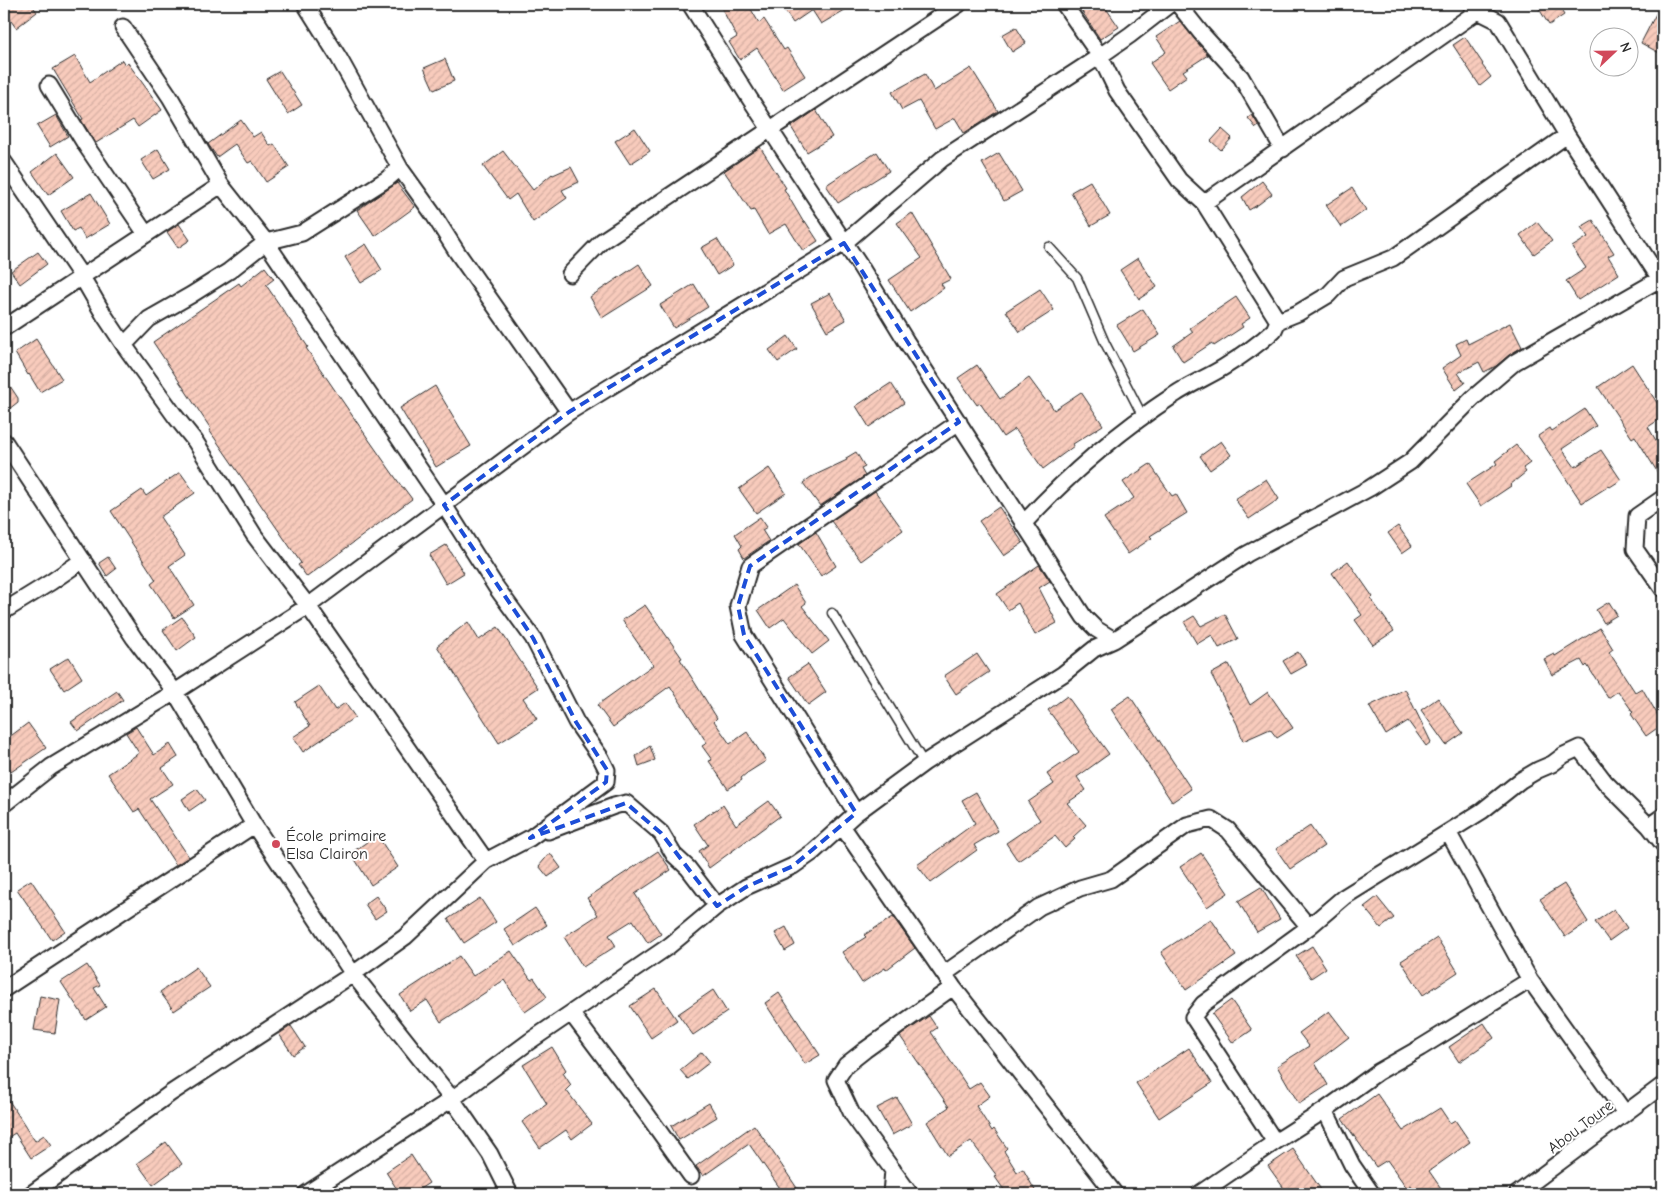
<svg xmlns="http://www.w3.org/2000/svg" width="1667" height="1198" viewBox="0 0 1667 1198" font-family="'Comic Neue',sans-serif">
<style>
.building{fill:url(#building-hatch);stroke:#2b2b2b}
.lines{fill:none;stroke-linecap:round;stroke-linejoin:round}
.service-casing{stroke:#2b2b2b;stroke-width:11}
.minor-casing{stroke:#2b2b2b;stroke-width:19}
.service{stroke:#fff;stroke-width:8}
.minor{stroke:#fff;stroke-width:15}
.marked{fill:none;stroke:#1d4ed8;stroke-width:4;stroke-dasharray:10 6;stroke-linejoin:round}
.poi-dot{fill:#d1495b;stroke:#fff;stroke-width:2}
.labels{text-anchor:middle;stroke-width:4;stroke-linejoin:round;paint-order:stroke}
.poi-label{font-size:16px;fill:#2b2b2b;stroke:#fff;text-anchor:start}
.street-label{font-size:16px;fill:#2b2b2b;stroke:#fff}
</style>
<defs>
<pattern id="building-hatch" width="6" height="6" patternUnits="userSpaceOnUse" patternTransform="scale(1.25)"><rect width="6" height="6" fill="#f8cbbc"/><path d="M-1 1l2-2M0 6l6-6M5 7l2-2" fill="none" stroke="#d5aea2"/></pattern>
</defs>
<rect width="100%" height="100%" fill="#fff"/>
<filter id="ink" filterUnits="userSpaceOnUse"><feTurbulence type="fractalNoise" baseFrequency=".02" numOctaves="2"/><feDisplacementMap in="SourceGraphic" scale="10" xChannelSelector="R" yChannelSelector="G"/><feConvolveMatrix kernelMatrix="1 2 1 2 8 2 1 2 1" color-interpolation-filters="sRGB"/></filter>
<g filter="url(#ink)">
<path class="building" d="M4,4H31L37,12L16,28L4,11Z
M731,4H748L759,23L764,19L784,50L787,48L805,76L783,90L757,48L740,60L729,42L737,37L722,9Z
M780,4H855L821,24L812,10L793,23Z
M1077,4H1103L1119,27L1100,39Z
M1536,4H1557L1564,15L1549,25Z
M1661,4H1663V55L1641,43Z
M1180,21L1208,55L1183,71L1187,76L1168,89L1150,63L1166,52L1156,37Z
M1016,27L1026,43L1012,52L1002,35Z
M1465,37L1483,64L1482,65L1491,77L1480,86L1453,45Z
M75,56L90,82L122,60L125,65L128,63L162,110L138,127L133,120L96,143L81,120L83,119L53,69Z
M445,59L454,81L434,90L424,68Z
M971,68L998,111L964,133L955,118L935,129L919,101L902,110L892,92L925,74L934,91Z
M280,71L302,105L288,114L266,79Z
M816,110L832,137L807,152L791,127Z
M56,115L68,136L50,147L37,126Z
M1252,115L1259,126L1256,128L1248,118Z
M241,120L253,137L261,132L270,146L274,144L289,167L266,182L252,161L248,163L235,144L217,157L208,144Z
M635,128L650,151L630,164L615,141Z
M1222,129L1232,138L1221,150L1211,141Z
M760,147L786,188L784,189L804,223L805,221L818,241L803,251L786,224L768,234L754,210L751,211L724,171Z
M158,149L170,169L153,179L141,160Z
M503,151L533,190L552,174L553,175L571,167L579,182L562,190L567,198L533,222L516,194L508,200L483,166Z
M877,152L889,171L838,203L826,185Z
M57,153L74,177L48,195L32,172Z
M999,153L1022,191L1004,201L982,163Z
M1090,181L1110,215L1091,226L1071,192Z
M1262,181L1272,194L1259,204L1249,210L1242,197Z
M397,183L415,207L375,236L357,210Z
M1352,188L1366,210L1341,227L1326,205Z
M91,193L110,224L85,239L79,228L73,231L61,211Z
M912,213L951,279L941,284L944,288L910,312L889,280L922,258L897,223Z
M1593,220L1614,253L1608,256L1619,274L1578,300L1566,281L1586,268L1572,247L1588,237L1581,227Z
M1537,222L1552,241L1534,254L1520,235Z
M179,224L190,240L178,248L167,232Z
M717,239L733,265L717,275L701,248Z
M366,244L382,270L361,283L345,257Z
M38,252L47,264L20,284L11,271Z
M1138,258L1157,287L1139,299L1120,270Z
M639,264L653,286L602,318L590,297Z
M265,267L274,279L266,285L308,347L306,348L367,437L402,487H403L412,499L307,577L298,565L301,563L209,430L211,429L153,342L239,283L241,286Z
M694,284L708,307L674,328L660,305Z
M1040,289L1054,310L1020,332L1006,311Z
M830,293L846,320L827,331L811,303Z
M1236,297L1250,318L1241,324L1243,327L1214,346L1212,343L1183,362L1173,346L1193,332L1190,328Z
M1143,309L1160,335L1133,351L1117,325Z
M1510,323L1522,347L1509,355L1496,366L1484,372L1479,362L1458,373L1465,383L1456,390L1442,368L1461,355L1456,344L1466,339L1468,344Z
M788,336L797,349L778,362L769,350Z
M36,339L62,379L40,392L29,374L28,375L15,353Z
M1632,364L1663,412V417L1648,427L1663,452V481L1635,436L1632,438L1598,387Z
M977,365L1000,399L1029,378L1046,401L1048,400L1054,410L1081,392L1103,425L1073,444L1074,446L1043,469L1015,429L1003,437L980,403L977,405L958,378Z
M4,377L18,398V402L4,413Z
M891,383L904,403L869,427L856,406Z
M435,386L471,446L436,467L400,408Z
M1585,409L1596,426L1562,449L1575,467L1601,450L1621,480L1610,487L1609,486L1582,503L1538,436L1550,428L1552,431Z
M1221,441L1231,455L1210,470L1200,456Z
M1516,445L1530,463L1523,468L1526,472L1510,485L1511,486L1481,506L1466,484L1497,464L1495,461Z
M856,452L865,467L861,469L865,476L820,506L803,483L811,477L847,460L846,458Z
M1150,464L1172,496L1176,494L1187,513L1150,536L1152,538L1128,554L1104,518L1134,498L1123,482Z
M769,468L786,493L756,513L739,489Z
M180,472L195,493L160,517L185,555L169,566L194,605L174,618L151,584L156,580L111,511L142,490L146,496Z
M1266,479L1279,499L1249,519L1235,499Z
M875,491L903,530L861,561L831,521Z
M999,507L1023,543L1004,556L979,521Z
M760,517L767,527L762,530L769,541L744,558L739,549L742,546L735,534Z
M1398,526L1412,546L1402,553L1388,533Z
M816,532L836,566L821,576L799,544Z
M446,545L464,573L446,584L429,555Z
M108,557L116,569L107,576L99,563Z
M1348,561L1373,597L1371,599L1394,631L1373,645L1355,620L1362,615L1332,573Z
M1039,565L1050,581L1039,588L1057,623L1035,635L1018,603L1008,610L997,594Z
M794,585L806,603L802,606L829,641L812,654L784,618L770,628L758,610Z
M1609,602L1617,615L1604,623L1596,610Z
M645,605L682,658L680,659L717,718L714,721L730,744L747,732L766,761L747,773L741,778L742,780L728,789L709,761L712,760L702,746L707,743L670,686L613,727L597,705L653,665L622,620Z
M1225,614L1238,639L1219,648L1212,635L1197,644L1184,622L1194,616L1201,626Z
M182,617L196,637L177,651L163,630Z
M468,622L479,640L498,627L538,688L523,698L537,719L499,743L437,646Z
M1600,628L1613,649L1609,652L1635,692L1642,688L1663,724L1646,736L1631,714L1633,712L1618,691L1608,698L1587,665L1585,667L1581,660L1552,675L1544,659L1554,654L1555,656Z
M1298,652L1307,665L1291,674L1283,661Z
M977,654L989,672L956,694L944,676Z
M69,657L82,678L64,690L50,669Z
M808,664L826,692L808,705L789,677Z
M1229,664L1250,705L1268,692L1293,728L1277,738L1270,729L1243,741L1237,724L1211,674Z
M319,686L335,710L345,703L355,717L303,752L293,737L310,726L295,702Z
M1405,689L1431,742L1426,746L1408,721L1386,735L1369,706Z
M117,691L123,700L78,731L71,722Z
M1067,696L1109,754L1077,777L1086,790L1067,803L1086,825L1073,837L1075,839L1065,848L1055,836L1018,861L1006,843L1040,820L1028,802L1054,784L1047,774L1079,752L1048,710Z
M1130,696L1191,789L1172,802L1111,709Z
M1438,698L1463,733L1446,745L1421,710Z
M28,723L46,748L11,772L4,761V741Z
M136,727L154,755L170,744L178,757L162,768L173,784L150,799L189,857L176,865L139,809L134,812L108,774L139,753L126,733Z
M650,746L655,760L639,766L636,756Z
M197,789L205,800L189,811L182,799Z
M976,792L998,831L974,845L977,850L931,883L917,865L975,823L962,800Z
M769,801L780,816L709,868L699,851L708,845L694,824L723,805L736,825Z
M1310,826L1324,846L1290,869L1276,849Z
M377,835L398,867L371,885L351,853Z
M658,851L671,870L635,894L661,934L648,943L633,920L609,935L616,946L583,967L564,937L598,915L587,898Z
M550,853L561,868L548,877L539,866Z
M1201,853L1228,893L1207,907L1180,867Z
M31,880L65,931L52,940L17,889Z
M1564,884L1588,922L1565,937L1540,899Z
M1261,887L1280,919L1257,932L1238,901Z
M376,896L387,911L375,919L365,904Z
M1377,897L1394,918L1381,928L1364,907Z
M480,898L496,922L464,943L448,919Z
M535,908L547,925L515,946L504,929Z
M1614,909L1627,928L1609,941L1595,922Z
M893,917L915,948L886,970L885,968L862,983L842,952L866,937L864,935Z
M1211,919L1236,956L1186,990L1161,952Z
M786,927L795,945L785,951L775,933Z
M1437,938L1458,972L1423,995L1401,961Z
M1312,946L1326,968L1311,978L1296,956Z
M511,951L531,980L534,978L547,997L525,1012L504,980L441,1022L427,1000L410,1011L400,995L459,956L473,976Z
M87,965L100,985L94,988L106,1007L86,1020L61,982Z
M196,967L210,987L174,1011L160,992Z
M656,989L677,1020L651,1038L630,1006Z
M713,990L727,1012L693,1035L678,1014Z
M779,993L820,1055L805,1064L765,1003Z
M40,996L60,1000L55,1033L34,1030Z
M1231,1000L1252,1030L1233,1043L1212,1014Z
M1329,1011L1349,1037L1315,1063L1328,1085L1299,1104L1277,1066L1309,1046L1299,1033Z
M929,1016L937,1028L931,1032L969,1089L980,1082L990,1096L976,1106L992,1131L994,1129L1007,1148L1004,1151L1017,1172L1023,1169L1037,1194H1007L995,1177L997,1176L971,1141L948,1156L927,1122L949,1107L900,1036Z
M1484,1023L1494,1038L1459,1062L1449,1047Z
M291,1026L305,1047L293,1055L279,1034Z
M552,1047L566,1070L563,1073L571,1085L566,1090L592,1124L572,1139L566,1130L540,1148L522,1122L547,1104L523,1065Z
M1189,1048L1212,1083L1159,1118L1136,1083Z
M702,1052L710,1062L688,1079L680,1070Z
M4,1093L35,1141L44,1135L51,1145L31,1158L15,1133L4,1140Z
M1377,1094L1403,1131L1440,1108L1450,1123L1455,1120L1470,1142L1429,1171L1445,1194H1417L1411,1185L1407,1188L1387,1160L1376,1167L1342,1119Z
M897,1098L912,1124L892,1135L877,1108Z
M709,1103L717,1117L679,1140L671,1126Z
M754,1125L768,1145L801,1194H784L749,1144L703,1176L696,1166Z
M166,1142L182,1164L153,1185L137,1163Z
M1293,1149L1324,1194H1288L1268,1166Z
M411,1155L429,1183L412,1194H400L386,1172Z"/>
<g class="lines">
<defs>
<path id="service" d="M1049,247L1077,278L1105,343L1143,417
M832,613L924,763"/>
<path id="minor" d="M305,4L339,58L400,168L433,214L457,252L569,412
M690,4L750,99L862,269L906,341L1084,617L1096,629L1114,640
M1064,4L1100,56L1117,91L1179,180L1204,203
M1178,4L1201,33L1241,77L1283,149
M1471,4L1478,11L1498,21L1567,135L1660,279L1663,277
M49,85L87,147L146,234
M4,162L82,277L104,315L124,345L175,416L195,441L254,535L308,606L486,861
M570,274L602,241L959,4
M1278,321L1298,313L1328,295L1344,278L1393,258L1567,135
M4,328L221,185
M124,345L149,319L191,295L229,271L266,242L302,233L387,179L400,168
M4,441L134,638L175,692L254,825L353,974L452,1099L490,1154L510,1194
M1663,498L1637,516L1635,549L1663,589
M1023,524C1068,475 1119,431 1174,395C1190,384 1208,377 1224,367C1242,356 1259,344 1274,330L1278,321L1204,203L1478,11
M4,611L51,582L83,560
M4,804L51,767L175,692L308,606L569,412L844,243L942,159L1100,56L1130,35L1170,4
M856,813L744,635L738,606L750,566L959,422
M842,826L953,987L1115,1194
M1649,826L1663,816
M548,831L614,806L626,803L661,833L674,855L688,868L717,906
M1448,832L1530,980L1625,1113
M944,974L1039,907L1080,888L1111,879L1187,825L1211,819L1228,830L1309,927
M4,989L254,825
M571,1013L669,946L717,906L746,887L793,866L813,852L856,813L924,763L1063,674L1094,649L1114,640L1247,554L1370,488L1410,462L1473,398L1515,362L1660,279L1663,286
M1325,1110L1352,1165L1372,1194
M1275,1142L1193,1017L1203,1004L1309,927L1344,897L1482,811L1521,780L1538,770L1552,764L1564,755L1579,748L1605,782L1649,826L1663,844
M31,1194L171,1093L353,974L405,937L486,861L530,838L606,782L607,770L601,758L576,722L533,638L496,587L444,505L266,242L221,185L170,97L123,27
M306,1194L452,1099L530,1041L571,1013L646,1113L691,1176
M891,1194L893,1170
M910,1194L852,1114L836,1080L846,1065L865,1050L953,987
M1199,1194L1275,1142L1325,1110L1378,1072L1420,1048L1530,980
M1517,1194L1663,1085"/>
</defs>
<use href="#service" class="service-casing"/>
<use href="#minor" class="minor-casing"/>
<use href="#service" class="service"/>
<use href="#minor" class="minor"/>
</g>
</g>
<path class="marked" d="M844,243L959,422L750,566L738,606L744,635L856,813L793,866L746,887L717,906L661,833L626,803L530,838L606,782L607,770L576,722L533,638L444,505L569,412Z"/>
<circle class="poi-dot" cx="276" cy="844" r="5"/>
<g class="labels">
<g class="poi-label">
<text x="286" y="841">École primaire<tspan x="286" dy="18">Elsa Clairon</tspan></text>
</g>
<g class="street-label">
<text transform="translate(1580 1126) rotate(-37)" y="6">Abou Toure</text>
</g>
</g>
<rect width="1667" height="1198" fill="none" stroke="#fff" stroke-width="20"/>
<rect x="10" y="10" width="1647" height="1178" fill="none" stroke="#2b2b2b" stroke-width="2" filter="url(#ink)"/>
<g transform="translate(1614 52) rotate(68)"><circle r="24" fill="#ffffff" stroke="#aaaaaa"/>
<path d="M0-4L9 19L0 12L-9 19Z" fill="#d1495b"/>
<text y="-8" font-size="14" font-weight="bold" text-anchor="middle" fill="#2b2b2b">N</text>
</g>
</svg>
